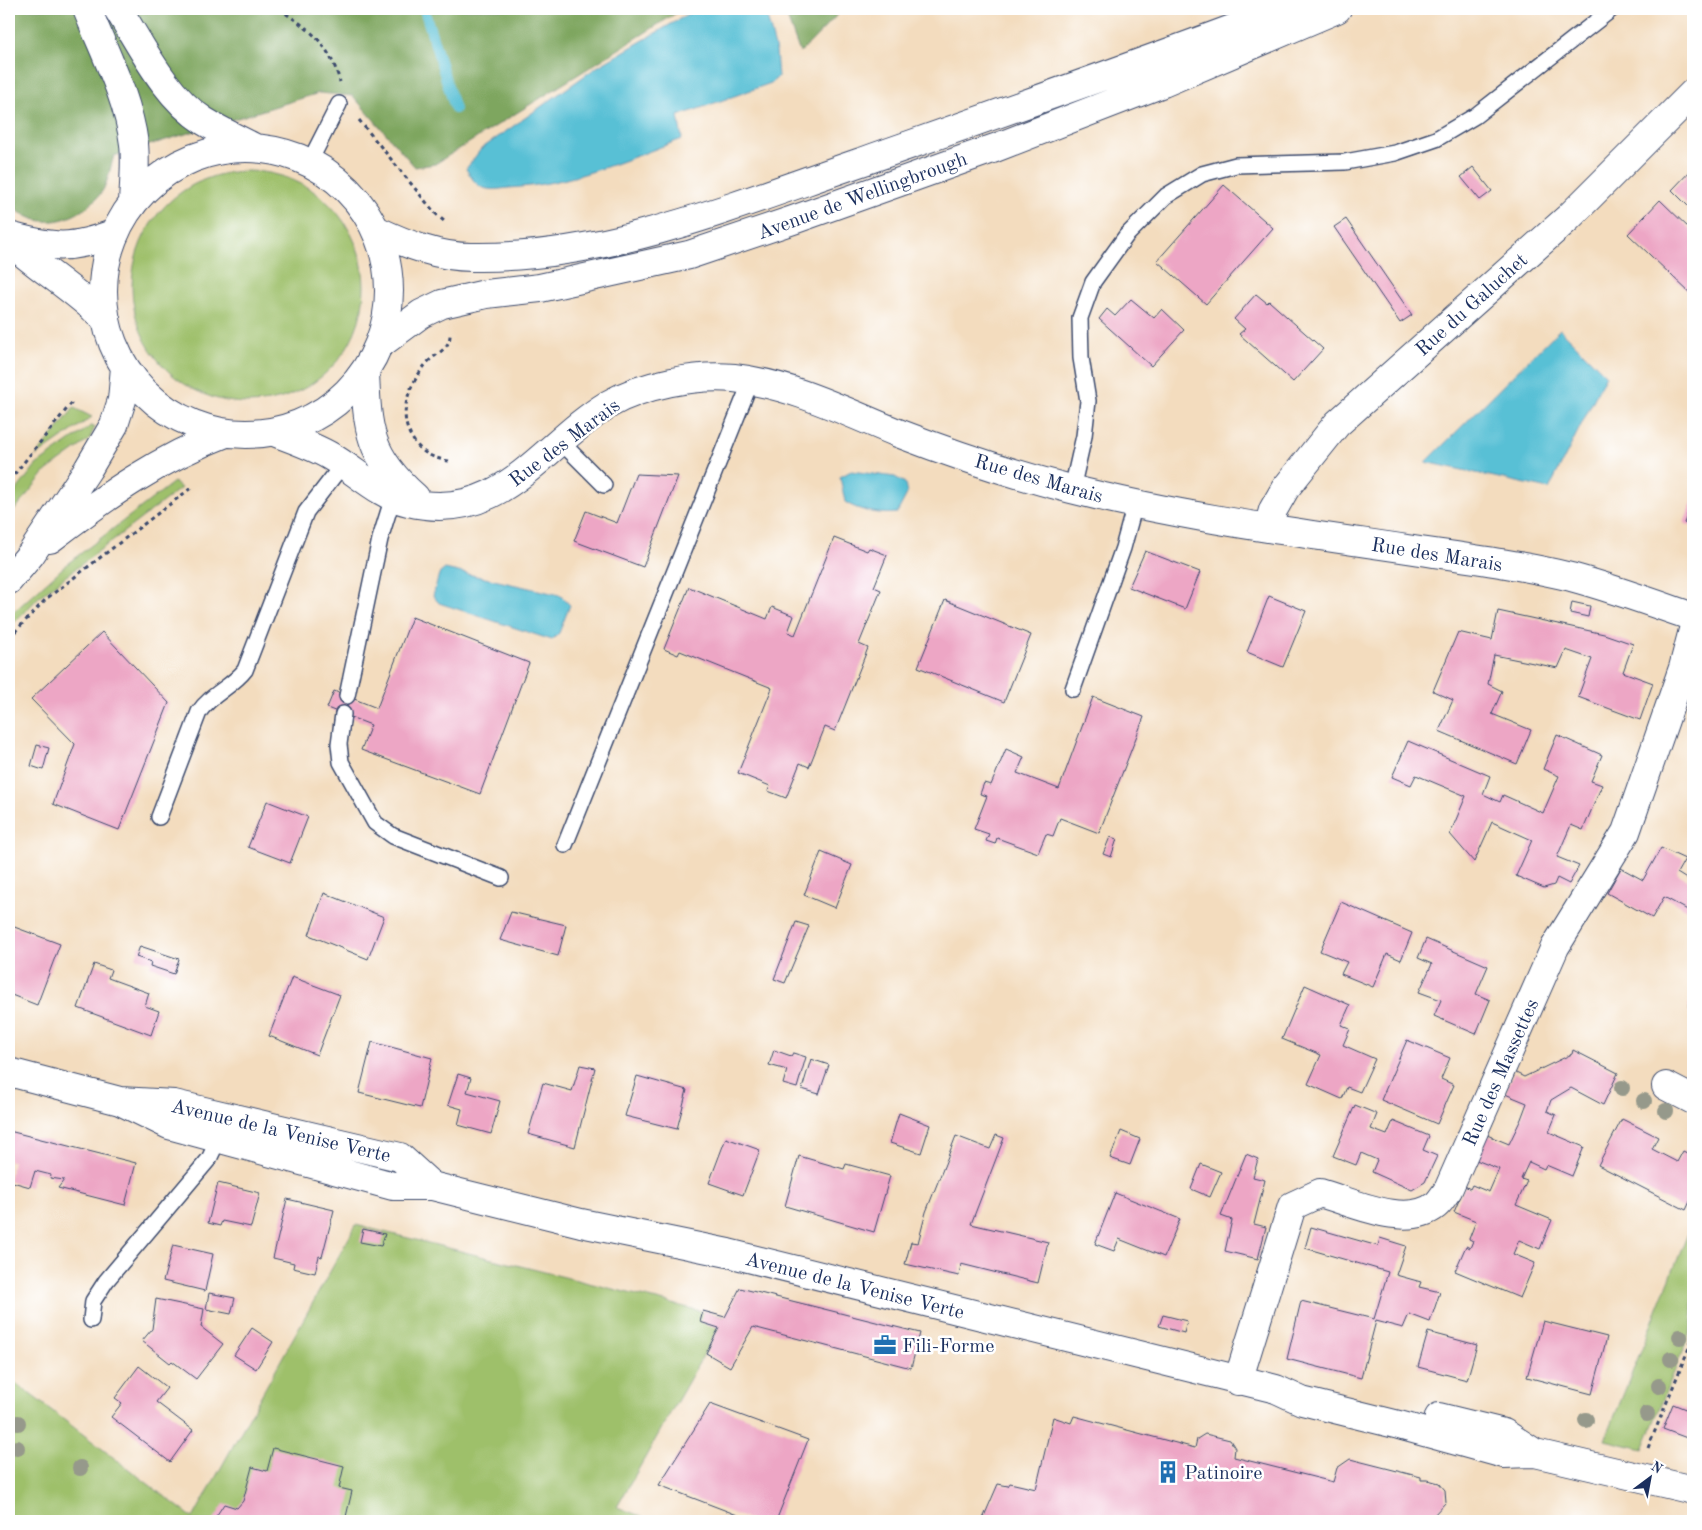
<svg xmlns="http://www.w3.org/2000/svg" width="1702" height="1530" viewBox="0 0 1702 1530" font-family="'Old Standard TT',serif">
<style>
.green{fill:#9ec06a;stroke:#5c7864}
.forest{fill:#7ea65e;stroke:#4c6a5e}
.water{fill:#58c0d5;stroke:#3a789a}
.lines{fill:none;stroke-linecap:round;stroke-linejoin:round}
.stream{stroke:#58c0d5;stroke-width:10}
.building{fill:#eda6c5}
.lane-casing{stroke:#3b496c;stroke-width:18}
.street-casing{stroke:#3b496c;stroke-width:30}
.secondary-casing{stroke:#3b496c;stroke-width:30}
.primary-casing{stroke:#3b496c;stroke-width:30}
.path{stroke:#3b496c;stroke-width:3;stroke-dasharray:4 4;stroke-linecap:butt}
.lane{stroke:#fff;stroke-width:15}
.street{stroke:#fff;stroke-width:28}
.secondary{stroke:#fff;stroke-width:28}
.primary{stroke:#fff;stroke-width:28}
.tree{fill:#96998b}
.labels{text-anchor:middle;stroke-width:5;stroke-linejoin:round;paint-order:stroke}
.street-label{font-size:20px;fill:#1b2f5e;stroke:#fff}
.poi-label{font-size:20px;fill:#1b2f5e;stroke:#fff;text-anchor:start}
</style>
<rect width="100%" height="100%" fill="#fff"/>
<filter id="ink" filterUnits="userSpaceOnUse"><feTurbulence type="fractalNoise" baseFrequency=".02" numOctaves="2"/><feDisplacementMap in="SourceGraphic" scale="10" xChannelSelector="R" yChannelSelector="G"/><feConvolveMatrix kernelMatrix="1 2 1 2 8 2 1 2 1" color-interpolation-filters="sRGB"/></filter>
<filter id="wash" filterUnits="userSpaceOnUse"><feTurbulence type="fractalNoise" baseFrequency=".0096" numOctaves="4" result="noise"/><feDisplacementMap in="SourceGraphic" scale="20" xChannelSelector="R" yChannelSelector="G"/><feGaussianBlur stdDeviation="1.12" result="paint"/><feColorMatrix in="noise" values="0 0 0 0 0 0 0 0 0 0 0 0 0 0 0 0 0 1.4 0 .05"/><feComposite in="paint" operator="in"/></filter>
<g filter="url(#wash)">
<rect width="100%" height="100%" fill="#f3dcbe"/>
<path class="green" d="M132 287a116 116 0 1 1 232 0a116 116 0 1 1-232 0Z
M74,408L92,417L36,456Z
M91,426L95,427L89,440L46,471L9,517V500L36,465Z
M174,482L181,488L40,596L9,628V616L67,564Z
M1693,1221V1325L1643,1449L1605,1440Z
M356,1225L725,1317L617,1507L653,1521H9V1378L193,1518Z"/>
<path class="forest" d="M9,9H683L435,164L415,167L353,96L319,93L114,156C110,167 108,184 101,193C86,213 58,227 33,219C25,216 16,210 9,206Z
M784,9H843L800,53Z"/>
<path class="water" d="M697,9H765L776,51L778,77L771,83L678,116L682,139C625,160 569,185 508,188C500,189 489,191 481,187C475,184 470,175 466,169L481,149L597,67Z
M1560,329L1606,375L1549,489L1426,462Z
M851,471L895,477L905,483L907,494L897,513C881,515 858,511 845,502L840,477Z
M445,569L560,595L570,605L559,633L552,640L439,603L433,596L439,574Z"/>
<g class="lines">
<path class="stream" d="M424,9L455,109"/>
</g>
<g id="blocks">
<path class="building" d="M1473,167L1492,191L1480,200L1461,177Z
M1693,168V211L1672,190Z
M1224,185L1273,228L1206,304L1157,261Z
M1660,200L1693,232V296L1628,234Z
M1346,219L1412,315L1400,323L1334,227Z
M1256,294L1267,303L1269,301L1323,349L1293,382L1239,334L1245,329L1234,319Z
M1131,299L1154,318L1162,309L1184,330L1151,366L1099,319L1107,309L1115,316Z
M636,474L678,476L643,567L574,541L586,511L617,523Z
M1693,500V527L1684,523Z
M834,538L867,551L869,548L887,555L874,587L881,590L859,644L868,648L835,731L825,727L809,767L800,763L786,798L768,791L770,786L738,773L772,688L680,651L678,655L664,649L689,587L767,619L772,607L794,616L788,632L795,635Z
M1145,551L1200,572L1185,609L1129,587Z
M1269,596L1306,611L1283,667L1247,652Z
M945,600L1031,635L1004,702L918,667Z
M1572,602L1590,606L1588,617L1570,613Z
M1498,611L1604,634L1633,644L1623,672L1653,683L1640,720L1578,697L1592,659L1566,650L1558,668L1494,655L1488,684L1502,691L1492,714L1531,730L1517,764L1439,731L1453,700L1433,691L1458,632L1492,640Z
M412,617L529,663L480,794L361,750L371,725L327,708L334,691L377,708Z
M102,632L169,703L119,830L53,804L75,744L31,699Z
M1093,697L1144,717L1099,833L1060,818L1053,836L1046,834L1038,853L997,838L995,844L986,841L989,834L974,829L987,796L980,794L984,783L991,785L1006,749L1024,757L1017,773L1059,789Z
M1557,735L1602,755L1591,781L1602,785L1583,830L1571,825L1557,857L1579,866L1569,884L1557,878L1554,885L1544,888L1516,876L1532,840L1492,822L1474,862L1450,834L1466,796L1416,775L1411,785L1392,777L1408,741L1490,776L1483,794L1500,802L1503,795L1543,813L1559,776L1543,769Z
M37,745L49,748L43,770L31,766Z
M267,801L308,817L290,863L248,847Z
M1110,837L1117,839L1111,857L1103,854Z
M1661,848L1685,859L1677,873L1693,883V913L1664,897L1652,918L1607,893L1621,868L1643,880Z
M821,852L852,865L835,908L804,895Z
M324,893L384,917L368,959L309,935Z
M1341,902L1412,933L1401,960L1387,954L1373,987L1341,974L1347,962L1320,951Z
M511,912L566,925L558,956L500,940Z
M796,922L809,926L785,983L774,979Z
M9,925L60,944L37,1005L9,994Z
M1426,939L1488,966L1476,994L1490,1000L1476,1034L1434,1016L1441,1000L1419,992L1432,964L1418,958Z
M140,946L179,959L174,974L150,966L151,962L136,957Z
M94,964L111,970L108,978L149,993L145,1006L159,1011L151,1035L78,1008Z
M292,977L340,995L317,1055L269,1036Z
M1305,985L1350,1005L1341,1025L1350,1029L1343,1045L1375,1059L1360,1092L1347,1087L1342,1099L1308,1084L1321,1055L1282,1039Z
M1693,996V1010L1688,1007Z
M1407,1040L1450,1058L1441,1079L1454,1085L1437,1124L1381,1100Z
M372,1042L432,1058L420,1108L359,1093Z
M774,1050L791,1056L793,1053L806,1057L797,1088L783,1084L787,1070L769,1065Z
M1573,1050L1618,1073L1603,1105L1571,1088L1551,1100L1547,1111L1556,1115L1549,1132L1584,1147L1572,1176L1546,1165L1544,1169L1529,1162L1521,1179L1527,1181L1516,1205L1552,1220L1540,1249L1519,1240L1513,1254L1535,1263L1520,1298L1455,1271L1466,1246L1470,1248L1473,1241L1469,1239L1476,1221L1454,1212L1465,1186L1470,1189L1472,1185L1489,1192L1499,1169L1476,1160L1487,1135L1509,1144L1521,1119L1527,1103L1505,1094L1514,1072L1524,1077L1572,1054Z
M811,1059L829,1065L819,1094L802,1089Z
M580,1065L595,1068L575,1147L528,1134L543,1083L572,1091Z
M458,1074L471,1078L467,1092L500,1101L491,1134L458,1125L462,1109L448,1105Z
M637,1076L687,1090L677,1129L625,1116Z
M1355,1105L1377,1114L1371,1129L1387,1135L1393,1121L1429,1136L1423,1150L1437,1156L1425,1182L1412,1190L1372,1172L1377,1160L1361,1153L1356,1165L1333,1156Z
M899,1113L930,1125L921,1153L890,1143Z
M1622,1119L1658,1137L1652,1149L1677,1162L1683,1151L1693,1156V1195L1686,1210L1598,1165Z
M9,1131L136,1163L125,1205L58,1188L64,1180L50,1178L51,1175L35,1171L30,1187L9,1181L13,1161H9Z
M1121,1131L1140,1139L1130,1165L1110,1158Z
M996,1135L1004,1138L971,1224L1048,1242L1038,1283L961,1264L959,1276L905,1264L911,1242L918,1243L926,1212L956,1136L990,1149Z
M726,1138L760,1150L743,1195L709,1183Z
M1246,1154L1258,1159L1253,1177L1265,1180L1254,1224L1266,1227L1258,1259L1225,1251L1232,1220L1221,1216Z
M799,1156L844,1169L846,1164L890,1176L874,1232L785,1206Z
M1201,1164L1221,1172L1210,1197L1191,1189Z
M218,1183L260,1193L251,1227L222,1221L220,1226L208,1223Z
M1115,1193L1180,1219L1164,1257L1119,1239L1114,1251L1095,1244Z
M287,1199L334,1210L322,1257L319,1256L315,1273L293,1268L294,1263L273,1258Z
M1311,1227L1378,1246L1380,1238L1406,1246L1396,1275L1421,1282L1419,1287L1440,1292L1430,1322L1409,1314L1403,1328L1376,1321L1361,1378L1287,1359L1301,1301L1374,1319L1388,1272L1305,1248Z
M363,1229L385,1234L381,1246L360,1242Z
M173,1245L213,1254L205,1291L163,1281Z
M740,1288L920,1333L911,1368L753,1327L730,1367L706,1353L719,1328L700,1322L703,1311L725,1317Z
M209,1293L235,1298L231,1314L206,1309Z
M156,1299L204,1309L201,1327L223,1344L196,1379L172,1361L170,1363L142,1341L152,1329Z
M1163,1315L1187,1321L1184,1333L1159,1326Z
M1543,1321L1607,1337L1592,1394L1527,1377Z
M252,1328L273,1342L256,1369L234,1355Z
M1428,1332L1477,1345L1467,1380L1418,1367Z
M139,1366L167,1388L156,1402L193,1430L170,1462L111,1417L122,1403L115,1398Z
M710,1404L808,1440L776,1521H753L659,1485Z
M1673,1404L1693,1412V1422L1687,1438L1663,1429Z
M1074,1416L1195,1448L1197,1439L1205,1434L1230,1440L1235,1448L1234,1457L1333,1482L1337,1468L1350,1459L1421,1477V1480H1428L1439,1483L1445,1490L1446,1502L1433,1516L1432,1521H982L998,1484L1008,1486L1010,1483L1036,1489L1053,1417L1071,1423Z
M273,1448L344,1466L339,1488L352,1491L345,1521H213L224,1504L237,1508L243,1501L252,1467L267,1471Z"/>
</g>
</g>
<g filter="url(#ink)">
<use href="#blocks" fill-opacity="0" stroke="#3b496c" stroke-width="1"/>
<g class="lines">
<defs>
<path id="lane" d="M309,163L339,104
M561,442L604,485
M1072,489L1084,436L1088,401L1081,358L1080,318L1093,282L1126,236L1166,196L1202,174L1236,165L1345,162L1395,153L1436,139L1475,116L1612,9
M1073,689L1123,548L1135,504
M347,696L380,539L393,497L397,493
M343,714L339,744L341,762L375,823L393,836L501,878
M159,817L199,712C211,694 232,687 245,670L306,512L343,464L348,465
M565,845L751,381
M91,1320L93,1301L106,1281L209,1159L219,1138"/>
<path id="street" d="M9,236C54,248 71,250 115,233
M9,241C40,269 76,290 106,320
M365,371C367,430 369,456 415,497
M274,432C292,439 313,446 330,456C355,470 379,495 408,502C501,525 541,445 609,404C642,385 696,374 734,378C791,384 846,412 898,433C955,455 1012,474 1071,489C1181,517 1294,532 1407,549C1461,557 1517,564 1571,577C1612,588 1653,603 1693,617
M1268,528L1273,510L1285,489L1337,424L1568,218L1693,93
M1666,1086L1693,1100
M1238,1381L1292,1206L1320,1193C1352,1202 1406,1229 1436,1205C1440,1202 1444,1195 1448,1190L1555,947L1626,832L1683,668L1693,630"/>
<path id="secondary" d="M9,1072L120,1101L174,1104L400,1157L432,1186
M120,1101L169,1125L393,1186H432L581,1223L728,1253L1276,1389L1302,1401L1399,1425L1504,1454L1535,1453L1693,1490
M1439,1417L1504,1433L1535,1453"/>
<path id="primary" d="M87,9C104,52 128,97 134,144C136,163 134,183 133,202
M118,9C142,47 165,96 204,121C220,131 238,139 255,148
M103 291a143 143 0 1 1 286 0a143 143 0 1 1-286 0Z
M376,230C406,244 438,257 472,257C608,259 735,205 861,162C1003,112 1144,63 1285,9
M379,345L421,314L442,304L486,294L540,288L689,255L793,220L995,148L1163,83L1337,9
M50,539C106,496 160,458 226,433
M9,580L31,554L88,469L114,425L122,400L125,367"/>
</defs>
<use href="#lane" class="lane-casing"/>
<use href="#street" class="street-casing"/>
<use href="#secondary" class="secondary-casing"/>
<use href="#primary" class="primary-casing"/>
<path class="path" d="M279,9C311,30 329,43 340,82
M359,120L435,213L445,222
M449,461C432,458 421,453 412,438C397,414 409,385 426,364C435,353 451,350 450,333
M9,481L74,400
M9,638L46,599L191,488
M1648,1448L1693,1338"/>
<use href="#lane" class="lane"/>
<use href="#street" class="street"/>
<use href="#secondary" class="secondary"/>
<use href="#primary" class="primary"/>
</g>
<g class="tree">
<circle cx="1622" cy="1088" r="8"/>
<circle cx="1644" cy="1101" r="8"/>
<circle cx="1666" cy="1111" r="8"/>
<circle cx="1680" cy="1337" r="8"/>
<circle cx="1671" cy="1359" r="8"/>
<circle cx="1659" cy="1386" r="8"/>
<circle cx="1647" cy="1414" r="8"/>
<circle cx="1586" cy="1420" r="8"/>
<circle cx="18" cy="1423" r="8"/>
<circle cx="17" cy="1448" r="8"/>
<circle cx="80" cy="1468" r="8"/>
</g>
</g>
<defs>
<symbol id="office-bare" viewBox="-9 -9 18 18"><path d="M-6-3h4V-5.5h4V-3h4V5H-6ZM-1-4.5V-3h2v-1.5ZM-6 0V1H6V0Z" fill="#1f6fb2" stroke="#fff" stroke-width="2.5" paint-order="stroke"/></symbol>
<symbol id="building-bare" viewBox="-9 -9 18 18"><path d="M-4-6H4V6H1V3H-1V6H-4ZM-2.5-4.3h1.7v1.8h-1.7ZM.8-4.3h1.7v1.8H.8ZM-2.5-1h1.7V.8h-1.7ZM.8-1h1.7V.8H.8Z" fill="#1f6fb2" stroke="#fff" stroke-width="2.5" paint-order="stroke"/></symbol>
</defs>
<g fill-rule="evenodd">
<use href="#office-bare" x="869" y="1329" width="32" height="32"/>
<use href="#building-bare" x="1152" y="1456" width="32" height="32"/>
</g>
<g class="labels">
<g class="street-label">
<text transform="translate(862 195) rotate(-20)" y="7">Avenue de Wellingbrough</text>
<text transform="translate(1471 304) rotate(-42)" y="7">Rue du Galuchet</text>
<text transform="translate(564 442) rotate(-37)" y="7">Rue des Marais</text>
<text transform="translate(1039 478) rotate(16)" y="7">Rue des Marais</text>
<text transform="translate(1437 554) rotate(9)" y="7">Rue des Marais</text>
<text transform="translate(1500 1072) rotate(-66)" y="7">Rue des Massettes</text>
<text transform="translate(281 1130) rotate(13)" y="7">Avenue de la Venise Verte</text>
<text transform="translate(855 1285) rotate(14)" y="7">Avenue de la Venise Verte</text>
</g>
<g class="poi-label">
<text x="902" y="1352">Fili-Forme</text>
<text x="1184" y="1479">Patinoire</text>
</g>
</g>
<rect width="1702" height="1530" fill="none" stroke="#fff" stroke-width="30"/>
<g transform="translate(1650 1478) rotate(32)" stroke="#ffffff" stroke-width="4" paint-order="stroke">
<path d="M0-4L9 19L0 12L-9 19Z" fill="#1b2f5e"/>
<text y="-8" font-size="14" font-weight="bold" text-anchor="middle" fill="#1b2f5e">N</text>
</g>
</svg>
